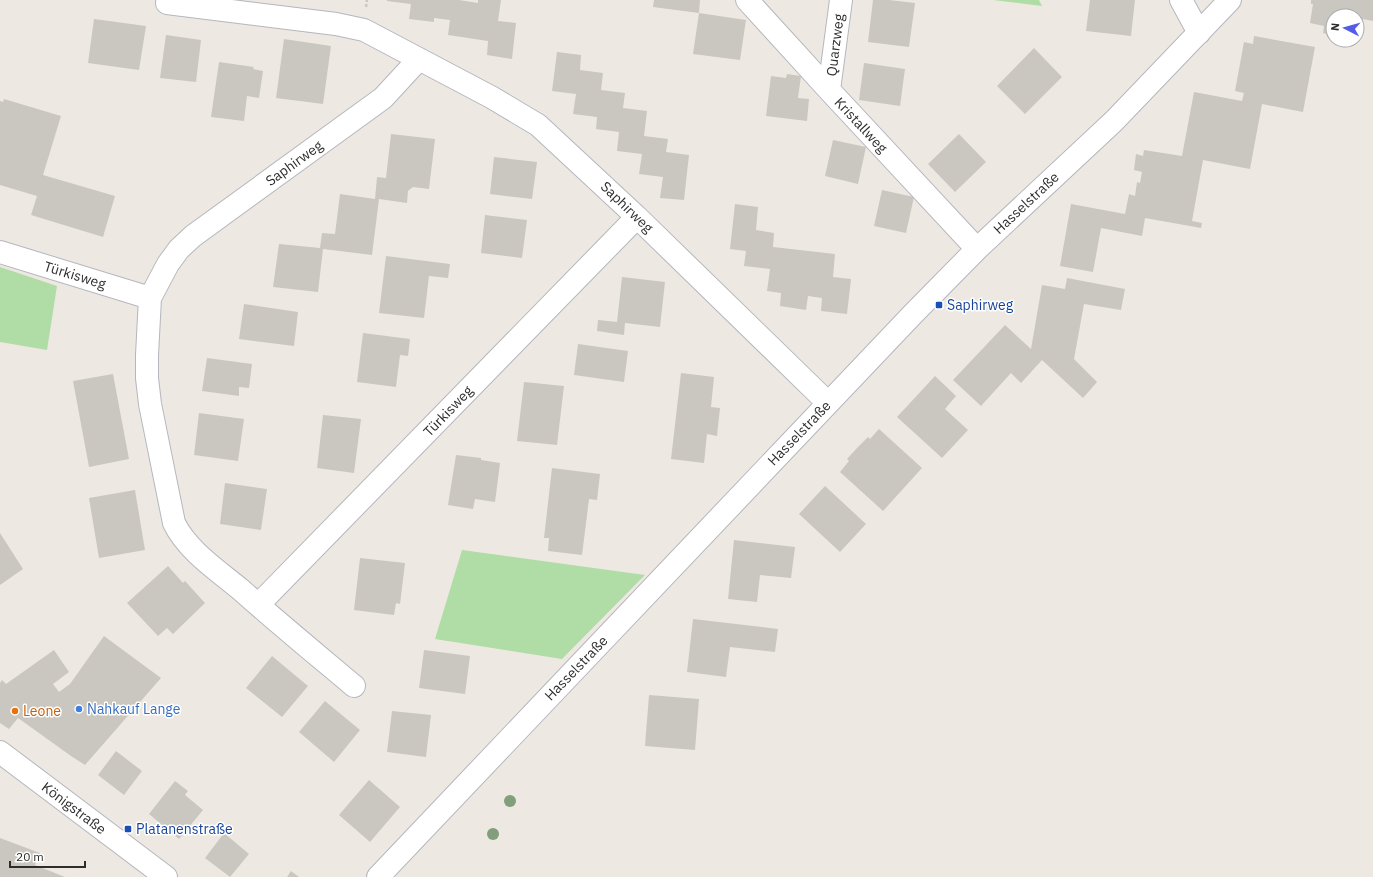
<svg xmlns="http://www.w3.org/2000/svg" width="1373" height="877" viewBox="0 0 1373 877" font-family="'IBM Plex Sans',sans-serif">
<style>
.green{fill:#b0dca5}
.building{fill:#c9c7c0}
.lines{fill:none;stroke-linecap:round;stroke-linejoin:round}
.minor-casing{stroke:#b5b6bf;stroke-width:24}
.path{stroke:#c8c8c8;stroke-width:2.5;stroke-dasharray:3 2;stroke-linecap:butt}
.minor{stroke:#fff;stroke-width:22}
.tree{fill:#819f7a}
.transit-dot{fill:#1a4fb4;stroke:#fff;stroke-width:1.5}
.shop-dot{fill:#3f7fe0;stroke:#fff;stroke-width:1.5}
.food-dot{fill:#e8710a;stroke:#fff;stroke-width:1.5}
.labels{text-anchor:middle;stroke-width:3;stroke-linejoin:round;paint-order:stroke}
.street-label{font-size:14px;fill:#2d2d2d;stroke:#fff}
.transit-label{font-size:14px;fill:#164399;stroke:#fff;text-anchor:start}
.shop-label{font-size:14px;fill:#366cbe;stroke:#fff;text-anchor:start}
.food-label{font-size:14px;fill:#c56008;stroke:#fff;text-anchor:start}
</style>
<rect width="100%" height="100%" fill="#ede9e2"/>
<path class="green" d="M993,0H1039L1042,6Z
M0,267L57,286L47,350L0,342Z
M462,550L645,575L562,659L435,639Z"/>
<path class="building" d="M387,0H459L478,3V0H501L498,21L516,23L512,59L487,55L488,41L448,35L450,20L434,18V22L409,19L411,4L387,1Z
M654,0H700L699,13L653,7Z
M873,0H889L915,3L909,47L868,42Z
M1090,0H1135L1131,36L1086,31Z
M1311,0H1373V21L1363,19L1359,42L1352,41L1357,40V16H1333V38L1327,37V34L1323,33L1324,26L1310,23L1313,4H1311Z
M699,13L746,20L740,60L693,54Z
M94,19L146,26L139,70L88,63Z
M166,35L201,40L196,82L160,78Z
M1254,36L1315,47L1303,112L1262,104L1250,169L1203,160L1192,221L1202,223L1201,228L1145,218L1142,236L1101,228L1093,272L1060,266L1071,204L1125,214L1129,194L1135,196L1137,182L1140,183L1142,172L1134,170L1136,154L1143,156L1144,150L1182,156L1194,92L1242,101L1244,93L1235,91L1244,42L1253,44Z
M284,39L331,46L323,104L276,98Z
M1034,48L1062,77L1025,114L997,86Z
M557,52L581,55L580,70L603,73L601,90L625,93L623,108L647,111L644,136L668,139L666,152L689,155L684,200L660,198L663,177L639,174L642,154L617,151L619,132L596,129L597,117L573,114L576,94L552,91Z
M219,62L254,67L253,69L263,71L259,98L247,96L244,121L211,117Z
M864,63L905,69L900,106L859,100Z
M787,74L801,76L798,98L809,99L807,121L766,116L771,76L786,78Z
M4,99L61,116L43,175L115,196L103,237L31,215L37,196L0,185V101L3,102Z
M391,134L435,139L429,189L413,187L408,191L407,203L379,199L372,255L323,249L318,292L273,287L279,244L320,248L322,233L335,234L340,194L375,199L377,177L386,178Z
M959,134L986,162L955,192L928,164Z
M833,140L866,147L858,184L825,176Z
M494,157L537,162L532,199L490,194Z
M882,190L914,197L906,233L874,226Z
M735,204L758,207L756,230L774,233L773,247L835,254L833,277L851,279L847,314L821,311L822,298L808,296L806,310L780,306L781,293L767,291L770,269L744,266L746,251L730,249Z
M485,215L527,220L522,258L481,253Z
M386,256L450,264L448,278L429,276L424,318L379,313Z
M622,277L665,282L660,327L625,323L624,335L597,331L598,320L617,322Z
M1067,278L1125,289L1121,310L1084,304L1074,359L1097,382L1083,398L1042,360L1021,383L1011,373L981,406L953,380L1005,325L1031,349L1042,285L1065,289Z
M244,304L298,312L294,346L239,339Z
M363,333L410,339L408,356L400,355L396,387L357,382Z
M578,344L628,351L624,382L574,375Z
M207,358L252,364L249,388L239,387V396L202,391Z
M681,373L714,377L711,407L720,408L717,436L707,434L704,463L671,459Z
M113,374L129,459L89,467L73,381Z
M935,376L956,396L945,409L968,430L942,458L897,417Z
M524,382L564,386L557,445L517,441Z
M199,413L244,419L238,461L194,455Z
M323,415L361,419L354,473L317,468Z
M879,429L922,468L883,511L840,472L849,461L847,459L857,448L868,437L870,439Z
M456,455L481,458V460L500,463L495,502L475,499L473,509L448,505Z
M552,468L600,474L597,500L589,499L582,555L548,551L549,538H544Z
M225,483L267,489L261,530L220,524Z
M825,486L866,524L840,552L799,514Z
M135,490L145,550L99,558L89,498Z
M0,533L23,569L0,585Z
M734,540L795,547L791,578L760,575L757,602L728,599Z
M360,558L405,563L400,604L396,603L394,615L354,610Z
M168,566L183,583L185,581L205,603L173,634L167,628L158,636L127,603Z
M693,619L778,629L775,652L730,647L726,677L687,672Z
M104,636L161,678L85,765L71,756L18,718L9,729L0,723V683L2,680L6,684L54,650L69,672L53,684L59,692L70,684Z
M424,650L470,656L465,694L419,688Z
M272,656L308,686L282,717L246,688Z
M649,695L699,699L695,750L645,746Z
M325,701L360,730L334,762L299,732Z
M392,711L431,715L426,757L387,752Z
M116,751L142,771L124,795L98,775Z
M369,780L400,807L370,842L339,815Z
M175,781L188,791L185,795L203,810L179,839L149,814Z
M224,833L249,854L230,877L205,858Z
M0,838L40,853L35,865L65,877H0Z
M291,871L299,877H287Z"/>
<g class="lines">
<defs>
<path id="minor" d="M747,0L829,90L977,249
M1181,0L1199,33
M167,3L336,24L364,30L491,97L538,125L637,217L828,403
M829,90L841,0
M0,252L150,298
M258,605L637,217
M354,686C316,654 277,622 240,589C217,570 187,550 174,523L150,404L147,378V355L150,298L168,264L179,249L193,236L383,98L419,59
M0,752L166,877
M378,877L913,314L977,249L1114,121L1230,0"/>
</defs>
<use href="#minor" class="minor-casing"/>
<path class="path" d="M366,7L367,0"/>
<use href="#minor" class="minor"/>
</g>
<g class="tree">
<circle cx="510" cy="801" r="6"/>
<circle cx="493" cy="834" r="6"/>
</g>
<g class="transit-dot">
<rect x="935" y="301" width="8" height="8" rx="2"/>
<rect x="124" y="825" width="8" height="8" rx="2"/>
</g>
<circle class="shop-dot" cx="79" cy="709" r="4"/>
<circle class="food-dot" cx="15" cy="711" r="4"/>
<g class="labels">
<g class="street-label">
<text transform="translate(835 45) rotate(-83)" y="5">Quarzweg</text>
<text transform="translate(861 125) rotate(47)" y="5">Kristallweg</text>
<text transform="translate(294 163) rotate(-36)" y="5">Saphirweg</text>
<text transform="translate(1026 203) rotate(-43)" y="5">Hasselstraße</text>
<text transform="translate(627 207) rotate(44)" y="5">Saphirweg</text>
<text transform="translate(75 275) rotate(17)" y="5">Türkisweg</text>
<text transform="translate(448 411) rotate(-46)" y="5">Türkisweg</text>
<text transform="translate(799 433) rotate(-46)" y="5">Hasselstraße</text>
<text transform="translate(576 668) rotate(-46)" y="5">Hasselstraße</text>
<text transform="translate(74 808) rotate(37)" y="5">Königstraße</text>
</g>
<g class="transit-label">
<text x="947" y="310">Saphirweg</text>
<text x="136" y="834">Platanenstraße</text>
</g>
<g class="shop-label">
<text x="87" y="714">Nahkauf Lange</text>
</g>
<g class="food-label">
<text x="23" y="716">Leone</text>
</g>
</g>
<g transform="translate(1345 28) rotate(276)"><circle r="19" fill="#ffffff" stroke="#ababab"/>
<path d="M0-3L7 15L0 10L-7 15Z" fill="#555de6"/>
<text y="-6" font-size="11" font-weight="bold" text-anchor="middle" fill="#2d2d2d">N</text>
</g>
<path d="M10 861v6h75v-6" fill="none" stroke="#2d2d2d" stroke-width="2"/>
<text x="16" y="861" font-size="12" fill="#2d2d2d" stroke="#ffffff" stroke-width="3" paint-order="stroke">20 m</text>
</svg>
